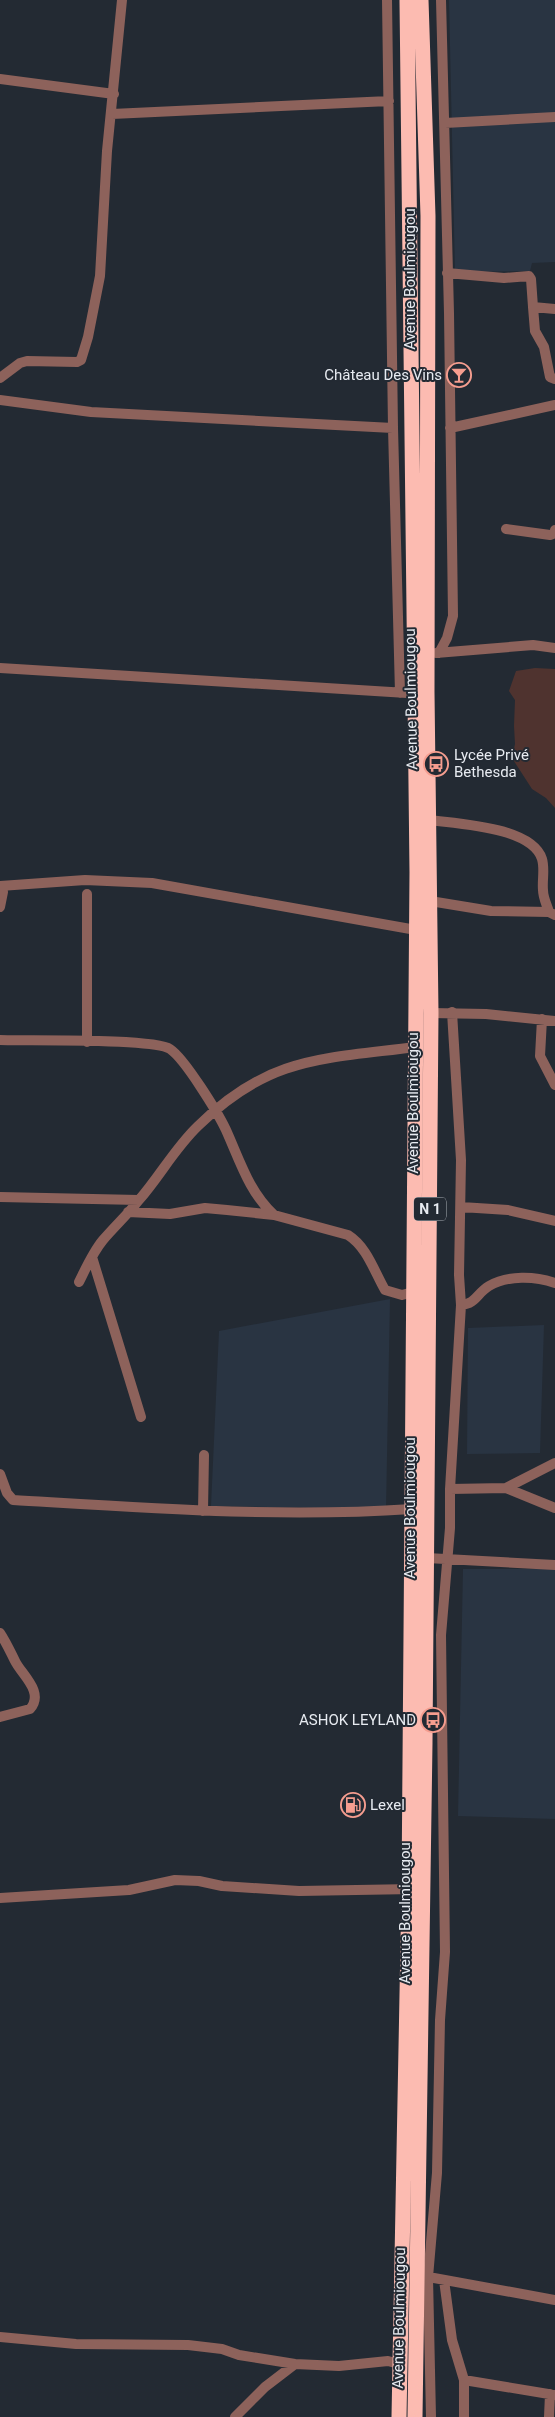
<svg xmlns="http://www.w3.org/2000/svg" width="555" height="2417" viewBox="0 0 555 2417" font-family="Roboto,sans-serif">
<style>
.built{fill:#293442}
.green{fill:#4f332f}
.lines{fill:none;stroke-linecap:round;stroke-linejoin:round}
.street{stroke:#8d625b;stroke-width:10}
.highway{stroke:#fcbbb1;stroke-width:15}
.labels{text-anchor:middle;stroke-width:4;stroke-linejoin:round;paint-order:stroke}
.shield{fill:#232a33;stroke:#acb1b8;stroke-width:1}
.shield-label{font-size:14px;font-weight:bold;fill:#e7ebf1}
.street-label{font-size:15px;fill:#e7ebf1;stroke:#232a33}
.poi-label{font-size:15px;fill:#e7ebf1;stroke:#232a33;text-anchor:end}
</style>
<rect width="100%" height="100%" fill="#232a33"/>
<path class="built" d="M449,0H555V262L532,263L530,271L455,272Z
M390,1299L386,1509L211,1506L219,1331Z
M544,1325L540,1453L467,1454L468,1328Z
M463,1569H555V1819L458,1816Z"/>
<path class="green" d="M535,668L555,669V808L546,798L532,789L512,758L515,744L514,726L515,700L509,691L516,671Z"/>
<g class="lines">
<path class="street" d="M387,0L393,428L400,693
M0,79L114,94
M112,114L389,101
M445,123L555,117
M447,273L504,278L529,276L531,279L533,307L555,309
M533,307L535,331L544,347L550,377L555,379
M0,378L20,363L27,361L77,362L81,360L88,337L100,276L107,151L122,0
M0,400L91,412L393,428
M450,428L555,405
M506,529L550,535L555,533V530
M436,653L533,645L555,648
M439,653L447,638L453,616L449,313L441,0
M0,668L407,693
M430,820C459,824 532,827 542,859C545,869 542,880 543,890C543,898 547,905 549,912L555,915
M0,886L85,880L152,883L416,930
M0,887L3,892L0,907
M87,894V1042
M430,901L491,911L549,912
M431,1013L486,1014L555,1021
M542,1019L540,1056L555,1085
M0,1040C28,1041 154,1038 170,1049C185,1059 218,1113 226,1130C240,1161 249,1192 274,1215
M0,1197L139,1200
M461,1207L508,1210L555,1221
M128,1212L170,1214L205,1208L227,1210L274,1215L348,1235C367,1247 374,1271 385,1290L402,1295L413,1292
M92,1257L141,1417
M79,1282C86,1268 93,1252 103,1240C115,1226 128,1214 139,1200C160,1176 175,1148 198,1126C269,1056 323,1059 416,1047
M461,1305C476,1304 477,1293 489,1286C508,1275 535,1276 555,1283
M0,1474L7,1493L13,1500C146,1508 279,1518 412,1509
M506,1488L555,1463
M450,1489L506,1488L555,1508
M203,1511L204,1455
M427,1558L555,1565
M0,1633C6,1642 10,1651 15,1661C21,1674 45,1692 30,1709L0,1717
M0,1898L129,1890L175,1880L199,1881L222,1886L299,1891L414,1889
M423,2276L555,2300
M444,2280L452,2340L464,2380V2417
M0,2337L76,2344L188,2345L222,2349L239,2355L295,2364L339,2366L388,2361L399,2364
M464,2380L555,2395
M235,2417L265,2387L295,2364
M431,2417L428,2277L437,2173L440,2020L445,1952L441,1635L450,1528V1489L461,1305L459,1275L461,1160L452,1012
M549,2417L550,2394"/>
<path class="highway" d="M399,2417L409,1889L417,872L407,0
M415,2417L425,1743L431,1013L427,692L428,216L421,0"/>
</g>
<defs>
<symbol id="bar-ring" viewBox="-11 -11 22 22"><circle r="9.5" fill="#232a33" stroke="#f59d8f" stroke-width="1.5"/><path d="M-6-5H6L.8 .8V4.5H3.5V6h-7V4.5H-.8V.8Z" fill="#f59d8f"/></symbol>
<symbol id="bus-ring" viewBox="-11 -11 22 22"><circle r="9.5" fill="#232a33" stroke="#f59d8f" stroke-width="1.5"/><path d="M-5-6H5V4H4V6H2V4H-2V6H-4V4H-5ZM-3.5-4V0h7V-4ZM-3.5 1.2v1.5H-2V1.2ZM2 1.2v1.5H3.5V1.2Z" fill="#f59d8f"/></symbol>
<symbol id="fuel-ring" viewBox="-11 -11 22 22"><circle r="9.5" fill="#232a33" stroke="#f59d8f" stroke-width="1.5"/><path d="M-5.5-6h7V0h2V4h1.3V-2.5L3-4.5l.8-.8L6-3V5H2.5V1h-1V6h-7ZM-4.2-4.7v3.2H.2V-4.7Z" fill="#f59d8f"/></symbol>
</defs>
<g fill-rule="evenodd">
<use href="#bar-ring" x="445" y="361" width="28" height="28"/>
<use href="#bus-ring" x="422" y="750" width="28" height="28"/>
<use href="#bus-ring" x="419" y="1706" width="28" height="28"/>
<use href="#fuel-ring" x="339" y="1791" width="28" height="28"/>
</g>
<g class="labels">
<rect class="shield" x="414" y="1197.5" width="32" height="23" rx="4"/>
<g class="shield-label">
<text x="430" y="1214">N 1</text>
</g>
<g class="street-label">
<text transform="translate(410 279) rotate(-90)" y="5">Avenue Boulmiougou</text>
<text transform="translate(411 699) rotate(-91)" y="5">Avenue Boulmiougou</text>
<text transform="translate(413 1103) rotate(-90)" y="5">Avenue Boulmiougou</text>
<text transform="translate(410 1508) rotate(-90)" y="5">Avenue Boulmiougou</text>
<text transform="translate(405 1913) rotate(-90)" y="5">Avenue Boulmiougou</text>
<text transform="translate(399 2318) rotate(-89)" y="5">Avenue Boulmiougou</text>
</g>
<g class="poi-label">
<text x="442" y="380">Château Des Vins</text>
<text x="454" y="760" text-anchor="start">Lycée Privé<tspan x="454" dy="17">Bethesda</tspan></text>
<text x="416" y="1725">ASHOK LEYLAND</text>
<text x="370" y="1810" text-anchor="start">Lexel</text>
</g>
</g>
</svg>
